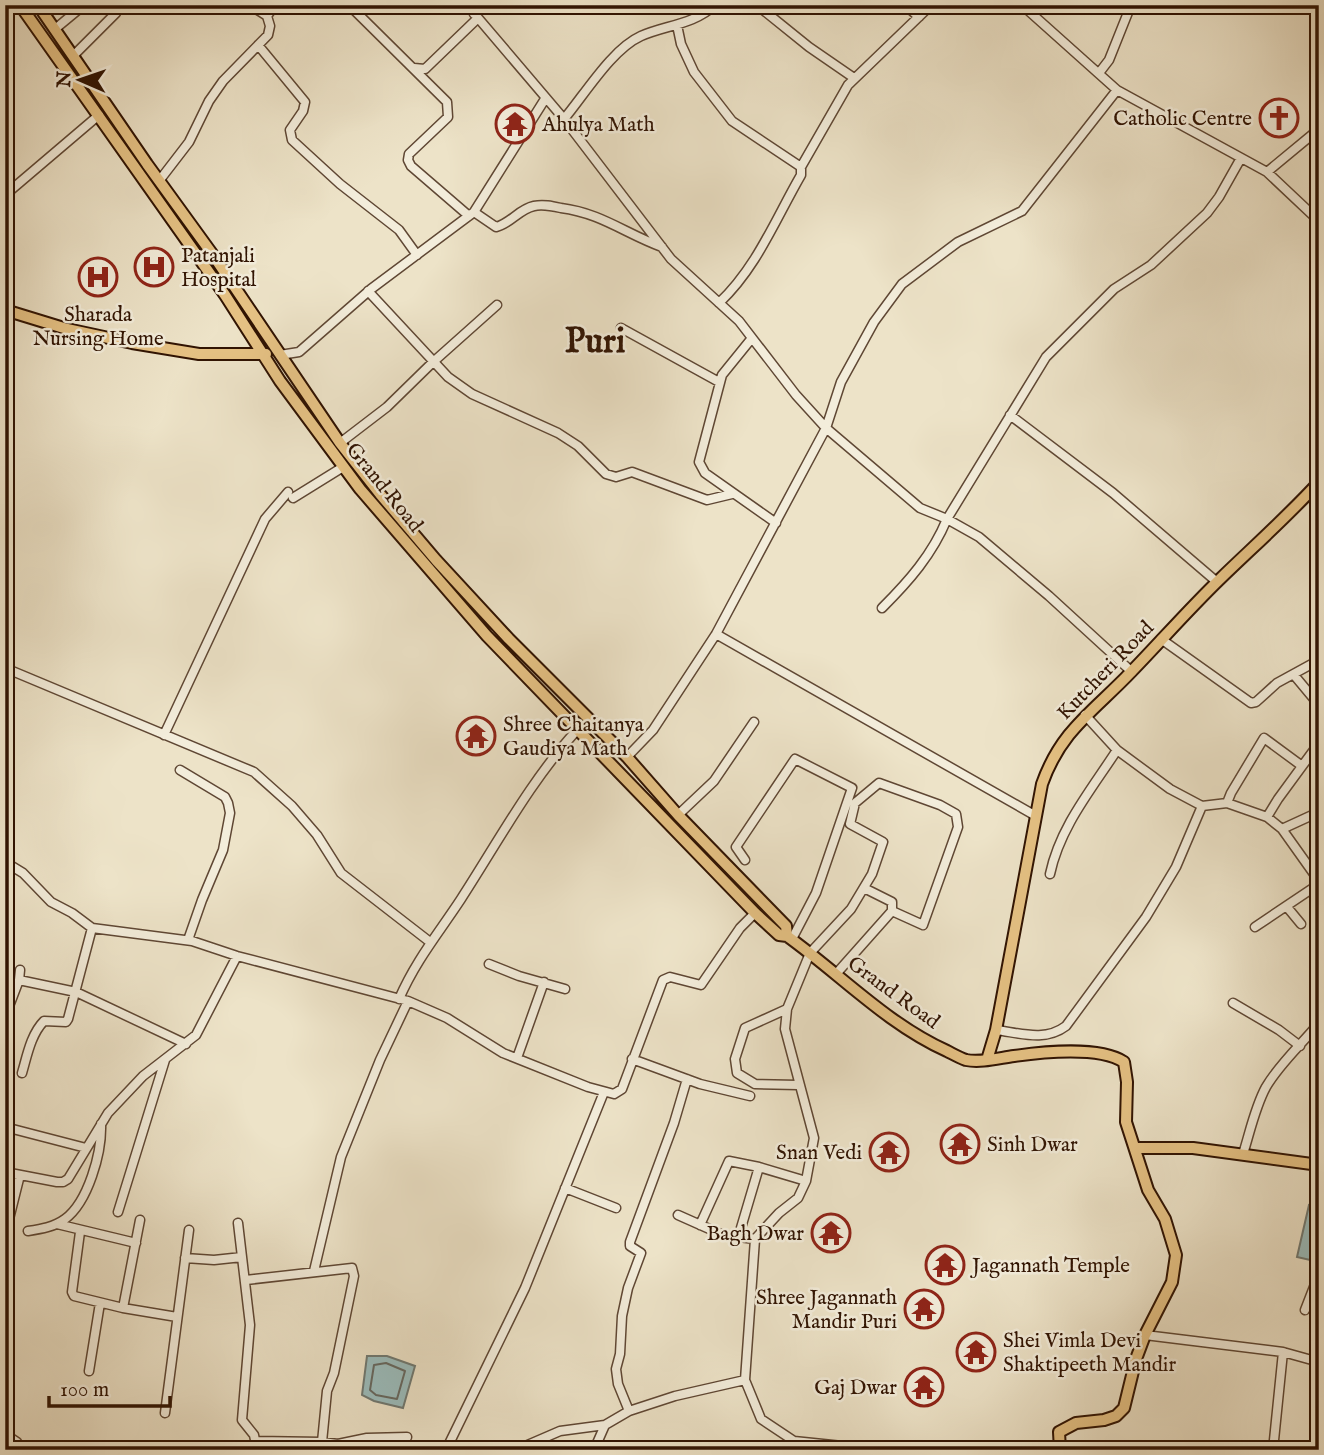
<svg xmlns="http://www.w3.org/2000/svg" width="1324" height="1455" viewBox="0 0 1324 1455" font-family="'IM FELL English',serif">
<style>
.water{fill:#9bbdbd;stroke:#707972;stroke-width:2}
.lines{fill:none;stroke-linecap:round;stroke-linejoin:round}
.shore{stroke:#666860;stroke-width:2}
.minor-casing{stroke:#5f4734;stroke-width:11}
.major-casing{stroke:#301302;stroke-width:14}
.minor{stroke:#f3eddb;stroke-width:8}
.major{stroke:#e6c284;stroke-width:10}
.labels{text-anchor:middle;stroke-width:5;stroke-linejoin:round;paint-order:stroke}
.poi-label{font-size:21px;fill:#301302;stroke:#f3eddb;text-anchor:start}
.street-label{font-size:21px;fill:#301302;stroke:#f3eddb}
.town-label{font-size:35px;font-weight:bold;fill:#301302;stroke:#f3eddb}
</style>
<rect width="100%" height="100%" fill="#ede3c8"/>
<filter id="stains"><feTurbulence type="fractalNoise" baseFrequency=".00286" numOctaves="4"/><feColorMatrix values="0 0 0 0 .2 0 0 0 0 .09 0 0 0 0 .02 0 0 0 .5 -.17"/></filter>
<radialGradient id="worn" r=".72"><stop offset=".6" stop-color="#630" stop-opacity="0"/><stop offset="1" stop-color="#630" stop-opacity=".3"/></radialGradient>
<path class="water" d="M1309,1205L1319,1207V1262L1297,1257Z
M367,1356H387L415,1366L403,1408L374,1401L362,1395Z"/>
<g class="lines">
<path class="shore" d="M386,1363L405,1371L397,1399L376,1395L370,1390L374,1365Z"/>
<defs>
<path id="minor" d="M250,5L267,16
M349,5L447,102L448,117L409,154L408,160L411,166L469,216
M467,5L564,119L671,259L739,321L796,395L826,428L920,508L947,519L979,537L1049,596L1132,672
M757,5L809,47L854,78
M905,5L919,17
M1022,5L1117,90L1267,172L1319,221
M474,14L482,5
M677,25L681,44L694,72L732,121L801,167
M55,29L84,5
M258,45L305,102L303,111L290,130L292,140L340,184L399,230L417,255
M73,56L116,13L118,5
M414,68L425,69L478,18
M1099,73L1109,60L1131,5
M564,119C585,94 612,49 641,36C666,25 693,25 715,5
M1267,172L1319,129
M159,181L189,142L209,101L223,81L268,35L270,26L267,16L275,5
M5,195L99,115
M474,212L496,227C510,224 519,209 534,206C543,204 552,206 561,208C601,213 626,234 662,247
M368,291L448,377L472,394L558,433L578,446L606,474L616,477L632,472L707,500L732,494
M719,303C757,267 775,220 801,175V167L848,85L931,5
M621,328L719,382
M752,338L722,375L699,462L705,473L776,523
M280,355L299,352L371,289L474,212L545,99
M1010,415L1113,493L1217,582
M340,443L387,407L432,363L497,305
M293,498L343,467
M882,608C909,581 932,555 947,519L1046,357L1114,289L1151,265L1207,213L1219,197L1241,158
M716,634L1036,816
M1161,639L1251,703L1256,702L1277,683L1319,660
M5,668L254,772L292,806L317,835L341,873L430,942
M1294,675L1319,705
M1085,715L1117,750L1170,789L1202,806L1227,803L1267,817L1282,829L1319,881
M164,735L265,519L288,492
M627,757L653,730L716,634L826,428L841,382L874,322L902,284L958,242L1022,211L1117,90
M180,770L225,797L228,803L230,813L223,850L202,900L188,940
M1227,803L1231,793L1264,738L1302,766
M678,815L714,781L754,722
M1267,817L1278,799L1319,743
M1282,829L1319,812
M745,860L736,847L795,759L852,788L816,893L792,939
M5,862L23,873L51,902L72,913L92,928L192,941L237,956L408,1001L447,1018L503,1053L588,1087L614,1094L622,1089L663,980L670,977L701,985L740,928L755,913
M1050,874C1060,827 1091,790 1117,750
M864,888L892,902V911L923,925L958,827L956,814L940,805L879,783L855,803L850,824L883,842L872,874L851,909L810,953L787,1009L785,1029L814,1138L806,1181L798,1198L779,1213L755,1239L745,1380L761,1419L794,1441L881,1450
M1287,907L1301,924
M1255,927L1319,884
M489,964L519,976L565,989
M836,974L892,911
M19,980L76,992L186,1044
M399,999C416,960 438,934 461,899C498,842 531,780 577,730
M1233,1003L1279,1030L1300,1046
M787,1009L745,1028L735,1059L737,1073L755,1084L798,1085
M6,1014L19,980L20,970
M996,1030C1020,1033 1045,1042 1066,1026L1146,917L1176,867L1202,806
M517,1058L544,982
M632,1059L700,1084L750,1096
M22,1073C27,1056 31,1034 44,1021L66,1022L68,1019L92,928
M5,1127L86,1148
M1243,1154C1250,1132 1255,1107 1266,1087C1280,1063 1302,1044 1319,1023
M5,1172L57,1182H63L68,1179L108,1113L143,1076L196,1035L237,956
M565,1188L616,1208
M118,1212L165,1060
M678,1215L723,1235L755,1239
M238,1223L250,1325L242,1420L254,1435L257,1450
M57,1224L136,1243
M700,1225L729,1161L759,1167L806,1181
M28,1231C41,1229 54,1227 65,1219C88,1202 102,1153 101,1124
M80,1232L72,1292L74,1296L123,1308L177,1317
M5,1235L20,1175
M738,1238L759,1167
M185,1258L214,1260L242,1257
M314,1271L341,1157L380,1060L408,1001
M246,1280L352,1268L354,1276L334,1373L327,1391L322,1442L338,1444L367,1438L407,1437
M5,1295L8,1330L5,1357
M123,1308L140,1220
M1305,1310L1319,1274
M1145,1335L1283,1352L1319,1362
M89,1371L100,1303
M629,1411L618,1384L616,1369L620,1354L622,1316L628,1288L641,1253L630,1246V1242L674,1123L687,1079
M165,1413L189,1230
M5,1434L17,1442
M256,1441L322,1442
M446,1450L525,1288L604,1092
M516,1450L560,1431L605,1425L629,1411L675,1396L745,1380
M594,1450L605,1425
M1273,1450L1283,1352"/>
<path id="major" d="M20,5L225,295L280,381L360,489L487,636L755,913L779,935L787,936C840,974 887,1024 947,1051C953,1054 960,1058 966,1060C981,1063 999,1058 1014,1056C1042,1052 1100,1046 1124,1062L1127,1082L1126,1122L1148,1190L1165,1219L1176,1255L1172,1282L1145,1335L1136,1359L1124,1408L1116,1416L1104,1420L1076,1423L1059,1432L1060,1450
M38,5L147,164L213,255L340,443L380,494L436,560L509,639L627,757L678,815L786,926L787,936
M5,310L67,329L132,343L199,354H266
M987,1060L996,1030L1042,784C1061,730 1094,711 1131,672C1161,641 1189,609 1220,579C1253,547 1288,516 1319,482
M1136,1148H1193L1319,1165"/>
</defs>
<use href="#minor" class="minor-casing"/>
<use href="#major" class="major-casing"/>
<use href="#minor" class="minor"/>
<use href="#major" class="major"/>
</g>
<defs>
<symbol id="church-ring" viewBox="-11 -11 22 22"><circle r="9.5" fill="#f3eddb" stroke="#8f2418" stroke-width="1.5"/><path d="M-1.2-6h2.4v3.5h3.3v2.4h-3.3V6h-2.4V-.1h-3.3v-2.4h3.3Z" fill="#8f2418"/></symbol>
<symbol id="temple-ring" viewBox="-11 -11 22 22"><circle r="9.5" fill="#f3eddb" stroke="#8f2418" stroke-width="1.5"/><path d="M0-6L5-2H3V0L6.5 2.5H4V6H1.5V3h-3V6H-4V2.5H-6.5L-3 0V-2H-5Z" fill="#8f2418"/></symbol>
<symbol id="hospital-ring" viewBox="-11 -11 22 22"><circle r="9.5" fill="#f3eddb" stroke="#8f2418" stroke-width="1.5"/><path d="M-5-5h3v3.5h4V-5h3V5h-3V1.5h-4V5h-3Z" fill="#8f2418"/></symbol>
</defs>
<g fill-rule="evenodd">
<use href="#church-ring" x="1257" y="96" width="44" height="44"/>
<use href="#temple-ring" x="493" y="102" width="44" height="44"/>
<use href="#hospital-ring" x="132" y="245" width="44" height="44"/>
<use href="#hospital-ring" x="76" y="255" width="44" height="44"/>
<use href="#temple-ring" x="454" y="714" width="44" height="44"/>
<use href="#temple-ring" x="938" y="1122" width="44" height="44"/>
<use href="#temple-ring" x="867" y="1130" width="44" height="44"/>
<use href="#temple-ring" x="809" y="1211" width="44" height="44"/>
<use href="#temple-ring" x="923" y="1243" width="44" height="44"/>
<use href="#temple-ring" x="902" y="1287" width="44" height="44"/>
<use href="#temple-ring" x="954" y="1330" width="44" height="44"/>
<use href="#temple-ring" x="902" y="1365" width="44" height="44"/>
</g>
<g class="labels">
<g class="poi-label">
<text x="1252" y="125" text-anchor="end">Catholic Centre</text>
<text x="542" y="131">Ahulya Math</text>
<text x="181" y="262">Patanjali<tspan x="181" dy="24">Hospital</tspan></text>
<text x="98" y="321" text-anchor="middle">Sharada<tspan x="98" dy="24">Nursing Home</tspan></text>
<text x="503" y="731">Shree Chaitanya<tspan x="503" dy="24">Gaudiya Math</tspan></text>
<text x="987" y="1151">Sinh Dwar</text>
<text x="862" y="1159" text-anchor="end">Snan Vedi</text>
<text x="804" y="1240" text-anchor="end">Bagh Dwar</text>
<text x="972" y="1272">Jagannath Temple</text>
<text x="897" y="1304" text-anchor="end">Shree Jagannath<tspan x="897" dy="24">Mandir Puri</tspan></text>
<text x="1003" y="1347">Shei Vimla Devi<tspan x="1003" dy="24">Shaktipeeth Mandir</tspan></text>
<text x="897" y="1394" text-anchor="end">Gaj Dwar</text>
</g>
<g class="street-label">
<text transform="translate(385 487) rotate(51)" y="7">Grand Road</text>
<text transform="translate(1105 670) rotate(-46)" y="7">Kutcheri Road</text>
<text transform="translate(894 992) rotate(36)" y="7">Grand Road</text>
</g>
<g class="town-label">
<text x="595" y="352">Puri</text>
</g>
</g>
<rect width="1324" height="1455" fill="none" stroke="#ede3c8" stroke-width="28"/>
<rect x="7" y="7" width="1310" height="1441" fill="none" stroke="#301302" stroke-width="3.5"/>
<rect x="14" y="14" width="1296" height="1427" fill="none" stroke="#301302" stroke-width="2"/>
<g transform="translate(80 80) rotate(272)" stroke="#f3eddb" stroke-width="5" paint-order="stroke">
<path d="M0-5L12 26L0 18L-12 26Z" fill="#301302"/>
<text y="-10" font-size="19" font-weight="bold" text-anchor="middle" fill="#301302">N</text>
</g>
<path d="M49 1396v10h121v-10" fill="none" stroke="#301302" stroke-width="3.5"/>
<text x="60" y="1396" font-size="21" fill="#301302" stroke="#f3eddb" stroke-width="5" paint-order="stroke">100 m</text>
<rect width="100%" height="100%" filter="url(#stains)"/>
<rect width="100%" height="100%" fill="url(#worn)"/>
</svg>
